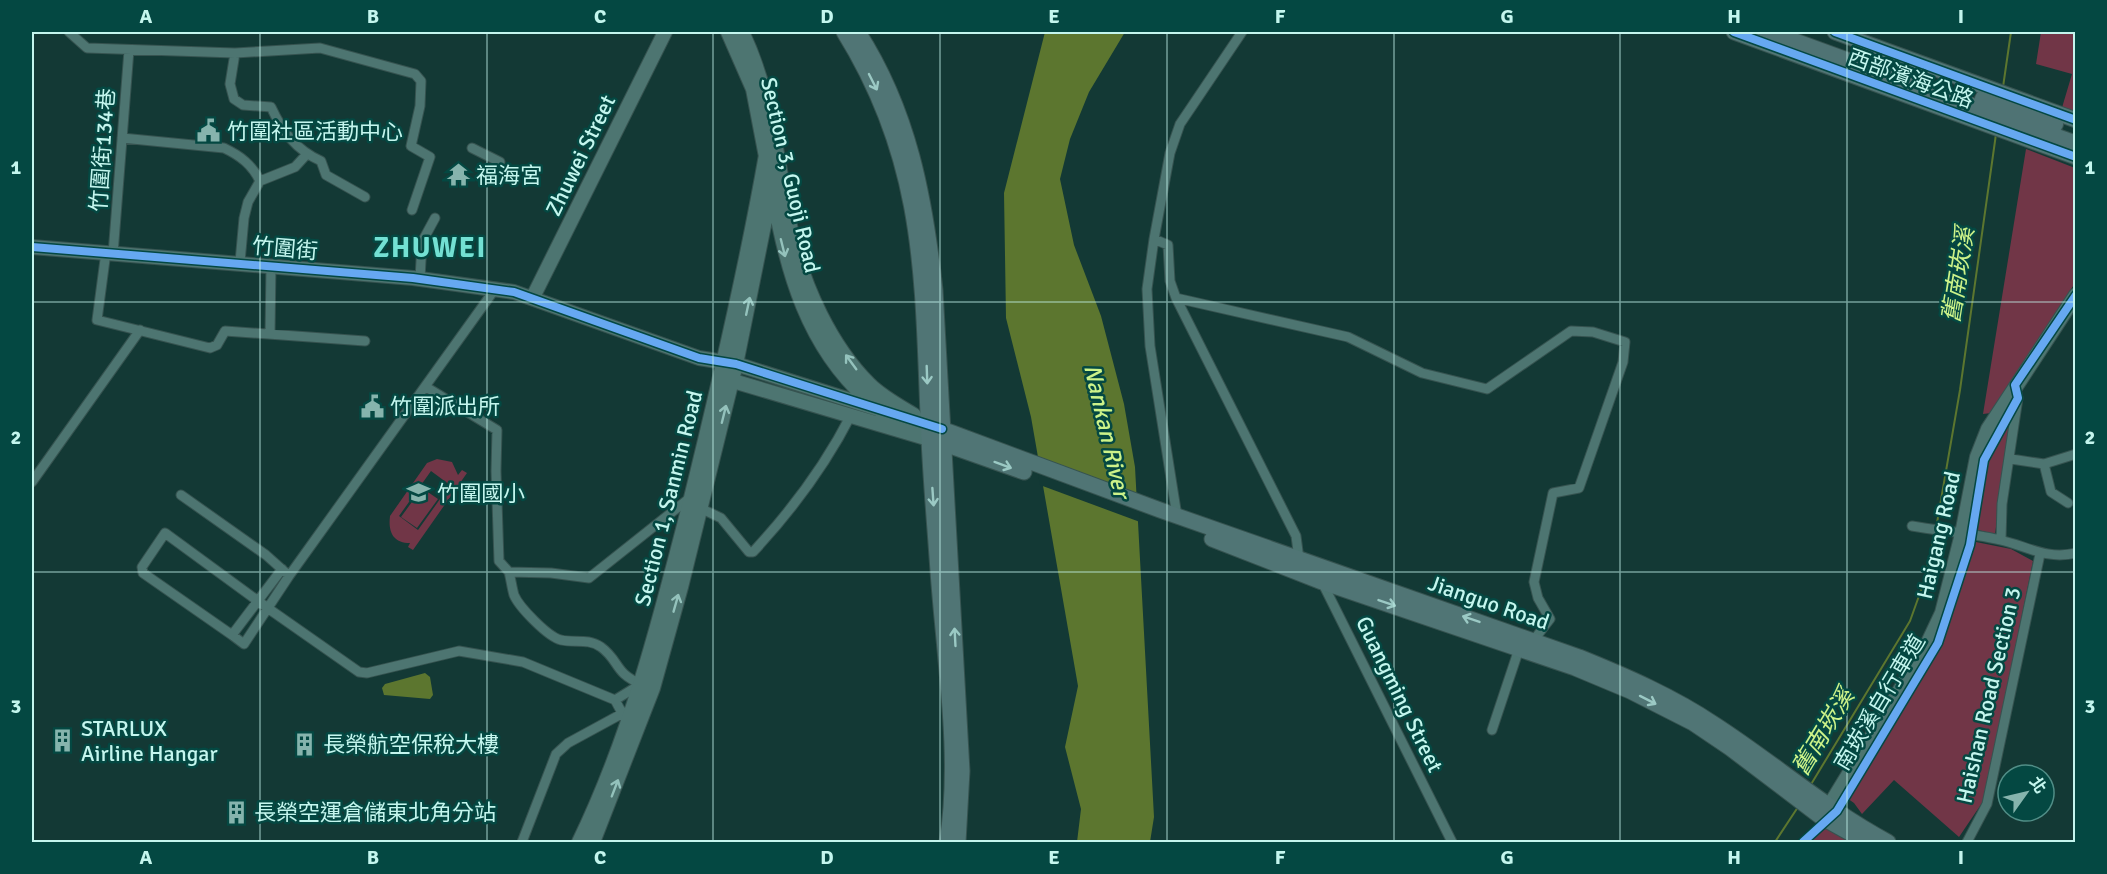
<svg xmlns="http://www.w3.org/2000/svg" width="2107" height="874" viewBox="0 0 2107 874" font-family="Signika,'Noto Sans TC',sans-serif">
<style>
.green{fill:#713647;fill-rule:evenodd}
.water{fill:#5c762f}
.pier{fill:#133935}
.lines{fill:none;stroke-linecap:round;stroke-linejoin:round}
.stream{stroke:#5c762f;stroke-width:2}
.street-casing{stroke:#365350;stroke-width:11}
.secondary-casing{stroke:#365350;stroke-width:16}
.primary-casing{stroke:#365350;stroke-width:17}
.highway-casing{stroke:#365350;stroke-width:20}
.street{stroke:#4d7571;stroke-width:9}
.secondary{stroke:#4d7571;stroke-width:14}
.primary{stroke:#507575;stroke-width:15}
.highway{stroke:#4f7374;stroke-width:18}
.cycleway-casing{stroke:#044842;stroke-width:11}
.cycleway{stroke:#66a8f1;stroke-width:8}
.oneway{stroke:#9bc9c4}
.oneway2{stroke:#94c2bc}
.grid{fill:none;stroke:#c4f6ee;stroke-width:1.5;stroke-opacity:0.55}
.labels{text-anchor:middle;stroke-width:5;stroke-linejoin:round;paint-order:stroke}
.street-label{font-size:22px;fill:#c4f6ee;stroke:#044842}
.poi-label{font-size:22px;fill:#c4f6ee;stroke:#044842;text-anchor:start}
.water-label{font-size:24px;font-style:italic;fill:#cdf389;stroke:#044842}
.district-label{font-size:28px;font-weight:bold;letter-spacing:1.5px;fill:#73e0d3;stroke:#044842}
.neatline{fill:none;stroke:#c4f6ee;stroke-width:2}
.grid-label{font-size:20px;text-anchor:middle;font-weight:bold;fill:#c4f6ee}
</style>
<rect width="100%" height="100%" fill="#133935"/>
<path class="green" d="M2041,32H2075V117L2061,111L2072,74L2036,64Z
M2026,149L2075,168V283L1991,413L1983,414Z
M2005,414L2012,417L1995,534L1969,528L1982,453Z
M437,459L452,462L458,475L462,470L467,473L413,550L408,547L410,543C393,543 388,532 390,516L427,463ZM431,471L450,485L418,530L399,516Z
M422,488L438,499L417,528L401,517Z
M1976,542L2011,549L2033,561L1984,800L1959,837L1894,780L1862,814L1854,803L1844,796L1945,635Z
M1822,826L1850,842H1806Z"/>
<path class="water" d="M1045,32H1125L1089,92L1070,139L1060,179L1074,245L1101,316L1124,404L1135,467L1154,817L1150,842H1077L1081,809L1065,747L1078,686L1031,417L1006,318L1004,193Z
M425,673L430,677L433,695L430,699L384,695L382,688L385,684Z"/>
<path class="pier" d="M1035,458L1139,495L1140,522L1040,485Z"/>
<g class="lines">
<path class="stream" d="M2003,87L2011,32
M1937,523L1960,390L1996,134
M1810,786L1910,621L1924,582L1934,537
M1775,842L1798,807"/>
<defs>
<path id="street" d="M69,32L87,48L235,53L320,48L415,74L421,81L420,106L411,146L430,157L412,210
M235,53L230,84L234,99L243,105L271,107C282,131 296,150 321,161L326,175L365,197
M122,138L224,148C241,156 252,165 260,181L248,202L244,218L240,262
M472,148L500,162
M260,181L295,167L306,155
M1154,239L1168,245L1170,281L1176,298L1296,536L1299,559
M106,252L97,320L210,348L217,345L225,331L365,341
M113,254L129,50
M420,279L422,242L435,218
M1176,298L1348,337L1422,373L1487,389L1571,331L1593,332L1625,342L1623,362L1579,488L1553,493L1534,582L1538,598L1550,619L1533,641
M270,334L271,265
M426,387L497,430L496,471L499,561L509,572L551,573L589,578L691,497
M2011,459L2044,464L2076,454
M2044,464L2051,492L2068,503
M32,482L140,330
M181,495L266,555L285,572
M700,508L721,518L749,552H753C792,510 825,466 851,415
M1177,516L1150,346L1147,289L1154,239L1170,153L1180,124L1242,32
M1912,526C1941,531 1971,533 2000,540C2027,546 2046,560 2076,553
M2001,540L2002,504L2018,398L2015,385
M282,569L232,635L143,573L142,567L165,533L258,601L269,609L359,672L367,673L459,651L523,662L615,700L628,724
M509,572C511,580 512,588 514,595C519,607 548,637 561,640C575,643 588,638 601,647C620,661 614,673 641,684
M1322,582L1452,842
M232,635L244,644L289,576L495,289
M615,700L641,684
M1492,730L1519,649
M522,842L556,754L568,743L625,712
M1967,842L1987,804L2040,554"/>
<path id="secondary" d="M728,32L753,89L767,162
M742,32C773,96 777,166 792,235C804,288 831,346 869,384C882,397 899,406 914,415
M774,198C787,272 808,346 866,398C879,411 895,421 910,432
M32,247L413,278L514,292L699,358L736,364L938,428
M533,297L665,32
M723,378L929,439
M1825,813L1925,649L1942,613L1962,534L1977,457L1988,429L2076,295
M579,842C630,737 659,623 688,510C717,393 745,274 766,155
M593,842L653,688L681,587L736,364L778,156"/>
<path id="primary" d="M844,32C928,167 922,286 929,439C931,483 935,527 938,571C944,657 961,758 947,842
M858,32C909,111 925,198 935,290L962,771L958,842
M1734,32L2076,157
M1835,32L2076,120
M942,429L1160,510L1579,657C1626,676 1672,696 1714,724C1773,762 1826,809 1888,842
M936,441L1024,472
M1212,539L1322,582L1575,668L1630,691L1693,723L1730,748L1821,817L1866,842"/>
<path id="highway" d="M1766,32L2076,145
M1984,99L2054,124"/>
</defs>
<use href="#street" class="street-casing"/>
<use href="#secondary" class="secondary-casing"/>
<use href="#primary" class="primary-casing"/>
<use href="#highway" class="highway-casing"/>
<use href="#street" class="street"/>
<use href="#secondary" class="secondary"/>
<use href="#primary" class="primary"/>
<use href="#highway" class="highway"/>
<defs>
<path id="cycleway" d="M1734,32L2076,157
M1835,32L2076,120
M32,247L413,278L514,292L699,358L736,364L942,429
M1803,842L1837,811L1938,643L1970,545L1984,460L2018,398L2015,385L2076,295"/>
</defs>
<use href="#cycleway" class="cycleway-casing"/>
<use href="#cycleway" class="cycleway"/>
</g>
<defs><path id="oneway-shaft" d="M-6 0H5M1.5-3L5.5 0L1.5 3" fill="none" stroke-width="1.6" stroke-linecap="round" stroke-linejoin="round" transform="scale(1.5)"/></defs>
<g class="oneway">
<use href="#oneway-shaft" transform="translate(873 82) rotate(63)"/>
<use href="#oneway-shaft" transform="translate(927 375) rotate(88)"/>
<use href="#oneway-shaft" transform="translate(1003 465) rotate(20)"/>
<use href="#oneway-shaft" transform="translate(933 497) rotate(86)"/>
<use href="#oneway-shaft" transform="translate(1387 603) rotate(19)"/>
<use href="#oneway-shaft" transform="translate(1471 619) rotate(-161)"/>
<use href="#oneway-shaft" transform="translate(955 637) rotate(-93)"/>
<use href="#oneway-shaft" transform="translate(1648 700) rotate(27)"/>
</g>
<g class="oneway2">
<use href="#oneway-shaft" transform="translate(783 248) rotate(76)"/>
<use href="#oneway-shaft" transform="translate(748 306) rotate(-78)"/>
<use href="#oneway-shaft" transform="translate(851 362) rotate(-126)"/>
<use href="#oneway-shaft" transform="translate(724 414) rotate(-76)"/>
<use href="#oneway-shaft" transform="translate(676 603) rotate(-74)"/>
<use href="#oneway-shaft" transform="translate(615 788) rotate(-69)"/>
</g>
<path class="grid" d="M260,32V842M487,32V842M713,32V842M940,32V842M1167,32V842M1394,32V842M1620,32V842M1847,32V842M32,302H2076M32,572H2076"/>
<defs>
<symbol id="civic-bare" viewBox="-9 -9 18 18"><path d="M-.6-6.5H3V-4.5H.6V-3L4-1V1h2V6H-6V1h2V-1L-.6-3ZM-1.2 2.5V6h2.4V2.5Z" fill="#86b4ad" stroke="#044842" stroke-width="2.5" paint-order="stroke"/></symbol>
<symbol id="temple-bare" viewBox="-9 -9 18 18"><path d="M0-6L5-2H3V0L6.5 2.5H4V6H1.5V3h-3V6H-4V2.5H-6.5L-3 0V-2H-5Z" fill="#86b4ad" stroke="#044842" stroke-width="2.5" paint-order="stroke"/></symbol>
<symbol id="school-bare" viewBox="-9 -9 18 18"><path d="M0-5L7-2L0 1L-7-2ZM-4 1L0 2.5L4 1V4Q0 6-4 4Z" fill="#86b4ad" stroke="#044842" stroke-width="2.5" paint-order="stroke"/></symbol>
<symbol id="building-bare" viewBox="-9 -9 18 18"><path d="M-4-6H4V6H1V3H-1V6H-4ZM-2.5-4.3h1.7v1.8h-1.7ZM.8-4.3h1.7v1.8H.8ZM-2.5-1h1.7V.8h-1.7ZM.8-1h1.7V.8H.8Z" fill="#86b4ad" stroke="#044842" stroke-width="2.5" paint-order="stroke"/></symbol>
</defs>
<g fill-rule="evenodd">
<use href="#civic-bare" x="192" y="114" width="33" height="33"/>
<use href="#temple-bare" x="442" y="158" width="33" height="33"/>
<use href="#civic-bare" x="356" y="390" width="33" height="33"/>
<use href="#school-bare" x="402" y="476" width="33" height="33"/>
<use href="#building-bare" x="46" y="724" width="33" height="33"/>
<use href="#building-bare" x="288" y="728" width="33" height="33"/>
<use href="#building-bare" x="220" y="796" width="33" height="33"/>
</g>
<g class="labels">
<g class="street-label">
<text transform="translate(1911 78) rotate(20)" y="8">西部濱海公路</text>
<text transform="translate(102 150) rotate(-86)" y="8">竹圍街134巷</text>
<text transform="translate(580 155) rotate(-64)" y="8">Zhuwei Street</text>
<text transform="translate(791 175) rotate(77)" y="8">Section 3, Guoji Road</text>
<text transform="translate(285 248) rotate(5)" y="8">竹圍街</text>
<text transform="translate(668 498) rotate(-76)" y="8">Section 1, Sanmin Road</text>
<text transform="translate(1938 535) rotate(-77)" y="8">Haigang Road</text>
<text transform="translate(1489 602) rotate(19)" y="8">Jianguo Road</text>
<text transform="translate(1400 694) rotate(64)" y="8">Guangming Street</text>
<text transform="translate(1988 695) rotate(-77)" y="8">Haishan Road Section 3</text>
<text transform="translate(1879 702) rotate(-59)" y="8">南崁溪自行車道</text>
</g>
<g class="poi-label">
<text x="227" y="139">竹圍社區活動中心</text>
<text x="476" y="183">福海宮</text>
<text x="390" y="414">竹圍派出所</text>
<text x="437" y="501">竹圍國小</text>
<text x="81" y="736">STARLUX<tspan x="81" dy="25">Airline Hangar</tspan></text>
<text x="323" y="752">長榮航空保稅大樓</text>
<text x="254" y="820">長榮空運倉儲東北角分站</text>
</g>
<g class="water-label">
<text transform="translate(1958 275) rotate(-81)" y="8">舊南崁溪</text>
<text transform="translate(1107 431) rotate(77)" y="8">Nankan River</text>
<text transform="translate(1823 732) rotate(-59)" y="8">舊南崁溪</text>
</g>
<g class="district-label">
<text x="430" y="257">ZHUWEI</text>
</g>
</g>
<rect width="2107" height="874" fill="none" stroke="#044842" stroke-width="66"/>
<g transform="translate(2026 793) rotate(56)"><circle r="28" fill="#044842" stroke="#518e87" stroke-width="1.5"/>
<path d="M0-4.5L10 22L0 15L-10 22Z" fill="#86b4ad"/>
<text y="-9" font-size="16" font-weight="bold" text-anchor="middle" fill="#c4f6ee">北</text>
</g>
<rect x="33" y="33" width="2041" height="808" class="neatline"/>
<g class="grid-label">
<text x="146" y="23">A</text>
<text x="373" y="23">B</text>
<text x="600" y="23">C</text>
<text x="827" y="23">D</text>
<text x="1054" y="23">E</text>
<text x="1280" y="23">F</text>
<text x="1507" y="23">G</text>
<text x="1734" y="23">H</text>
<text x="1961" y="23">I</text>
<text x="16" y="174">1</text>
<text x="2090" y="174">1</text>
<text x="16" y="444">2</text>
<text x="2090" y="444">2</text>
<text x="16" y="713">3</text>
<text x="2090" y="713">3</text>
<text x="146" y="864">A</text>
<text x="373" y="864">B</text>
<text x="600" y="864">C</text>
<text x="827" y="864">D</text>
<text x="1054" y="864">E</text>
<text x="1280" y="864">F</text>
<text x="1507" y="864">G</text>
<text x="1734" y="864">H</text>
<text x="1961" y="864">I</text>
</g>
</svg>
